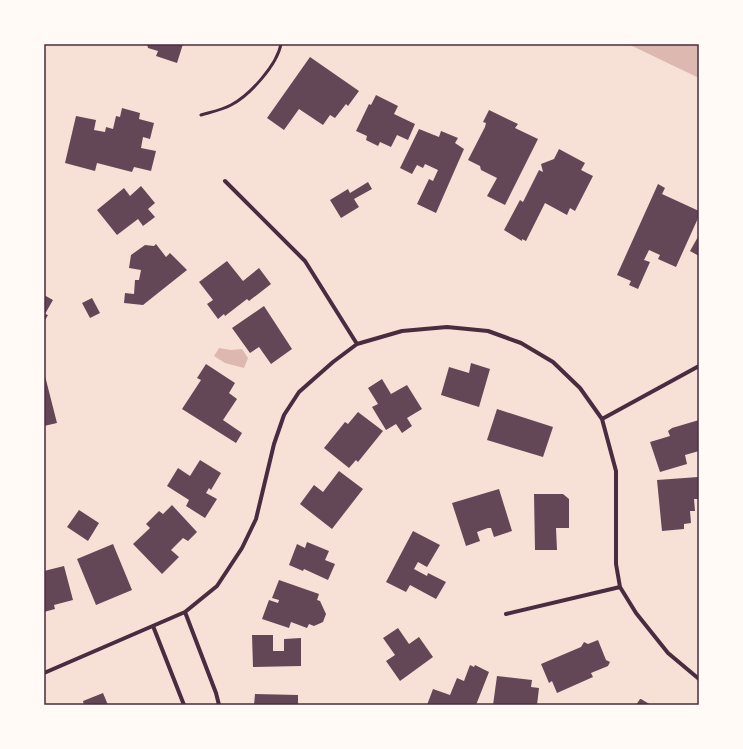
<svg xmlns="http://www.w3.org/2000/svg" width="743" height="749" viewBox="0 0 743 749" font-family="Merriweather,serif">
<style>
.water{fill:#dcb8b0}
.building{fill:#644757}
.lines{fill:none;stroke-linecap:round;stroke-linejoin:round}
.service{stroke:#4a2c40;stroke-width:3}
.minor{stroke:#4a2c40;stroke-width:4}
.neatline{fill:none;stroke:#4a2c40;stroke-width:1.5}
</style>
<rect width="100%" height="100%" fill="#f7e1d7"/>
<path class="water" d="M628,44H699V78Z
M219,348L231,350L242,349L248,358L244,368L225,363L214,356Z"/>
<path class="building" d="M147,44H183L177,63L156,56L158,51L148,48Z
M310,57L359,91L348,106L346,104L335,118L330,115L323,125L299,109L284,130L267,118Z
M376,95L398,106L394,114L415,124L408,140L397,135L391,147L380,142L378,146L366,140L367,136L356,131L369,104L371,105Z
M122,108L140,113L139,119L154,123L150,139L143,137L141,148L156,151L151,171L134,167L132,172L97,163L95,171L65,163L76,116L96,120L94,130L105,132L106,127L113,129L116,116L120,117Z
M489,110L518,124L515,128L538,139L505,205L487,196L497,178L481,170L480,166L468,160L485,127L486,123L483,122Z
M419,129L439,137L441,131L458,138L455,143L464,149L436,213L417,204L429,179L433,181L438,170L425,164L423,168L417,165L412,174L400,168Z
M559,149L585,163L581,170L593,176L575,211L570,208L567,215L545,203L526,241L522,239V241L504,230L520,200L523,202L539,170L543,172L541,164L554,159Z
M368,182L372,189L354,199L359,207L341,218L330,200L348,189L350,193Z
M658,184L665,188L662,194L699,211V216L676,267L658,259L660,255L649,250L644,260L650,262L638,289L629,285L631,281L617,275Z
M141,186L155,203L148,209L155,217L143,226L138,219L117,235L97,210L124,188L130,196Z
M699,235V256L690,251Z
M156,244L166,257L170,253L187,270L143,305L124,303L125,293L134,294L135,280H139L141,270L129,268L131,255L145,245L154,246Z
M227,261L243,281L259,268L271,284L249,301L247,299L225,316L224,314L218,319L207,304L213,300L199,282Z
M44,295L53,300L45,314L48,315L44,322Z
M92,298L100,313L90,318L82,303Z
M264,306L292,349L271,364L259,347L250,353L232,328Z
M471,363L490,369L479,407L441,395L449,367L469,373Z
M206,364L235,383L229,393L237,399L223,420L242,433L236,443L182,409L201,380L197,378Z
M44,372L57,423L44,426Z
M382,379L391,394L407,385L422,409L407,418L412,426L402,433L396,424L386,430L372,407L378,404L368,388Z
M497,409L553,427L543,457L487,440Z
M358,412L383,431L358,462L356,460L349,468L324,448L345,422L348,424Z
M699,420V451L685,455L687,464L660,472L650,442L670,436L668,431L672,428Z
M200,460L221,473L211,490L209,488L206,493L217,499L205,518L186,506L189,500L167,486L178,468L190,476Z
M339,471L363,489L332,529L300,504L314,485L323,492Z
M698,477L699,499H694L695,511H690L691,523L684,524V529L662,531L657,480Z
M499,489L512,531L494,537L491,528H488L477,532L480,541L466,546L452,503Z
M534,494H563L569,499V528H556L557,550H535Z
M172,505L197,532L188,541L183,538L171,550L179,557L162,574L133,544L150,528L146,524L159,511L163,514Z
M79,510L99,523L88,541L67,527Z
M413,531L440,545L427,567L418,562L414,569L427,576L428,573L446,582L436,599L410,585L406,592L386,582Z
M307,542L329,551L325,560L335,564L328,580L304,569L303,571L289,565L297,544L305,548Z
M113,544L132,590L96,605L77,559Z
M64,566L73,600L54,605L55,609L44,612V571Z
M279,580L319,594L317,600L320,601L326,614L323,622L314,626L309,624L307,628L291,622L289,628L262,619L269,600L278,603L279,600L272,598Z
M398,628L409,644L419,637L433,657L400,681L386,661L395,655L383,638Z
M252,635H273V651H284V639L301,638V666L253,667Z
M598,640L606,660L610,662L608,666L591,673L593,677L557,693L552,681L549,683L541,664L581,647L584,642L588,644Z
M470,665L474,667L475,665L489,672L476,705H427L433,689L450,695L457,678L464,681Z
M497,676L532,680L531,687L539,688L537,705H493Z
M103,693L108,705H84L83,701Z
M255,694L298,695V705H254Z
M640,699H641L651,705H636Z"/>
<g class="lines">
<path class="service" d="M201,115C211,112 222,110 231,105C250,95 277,65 281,44"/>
<path class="minor" d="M225,181L305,261L357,344
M602,419L699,366
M185,612L216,693L219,705
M506,614L620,587
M153,626L184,705
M44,673L185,612L217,586L242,548L256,519L274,444L284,415L299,392L333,362L357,344L402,331L447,327L488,331L521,343L553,362L580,388L602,419L616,471V564L620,587L636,613L668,653L699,679"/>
</g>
<rect width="743" height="749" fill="none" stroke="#fffaf5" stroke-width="90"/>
<rect x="45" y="45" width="653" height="659" class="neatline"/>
</svg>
